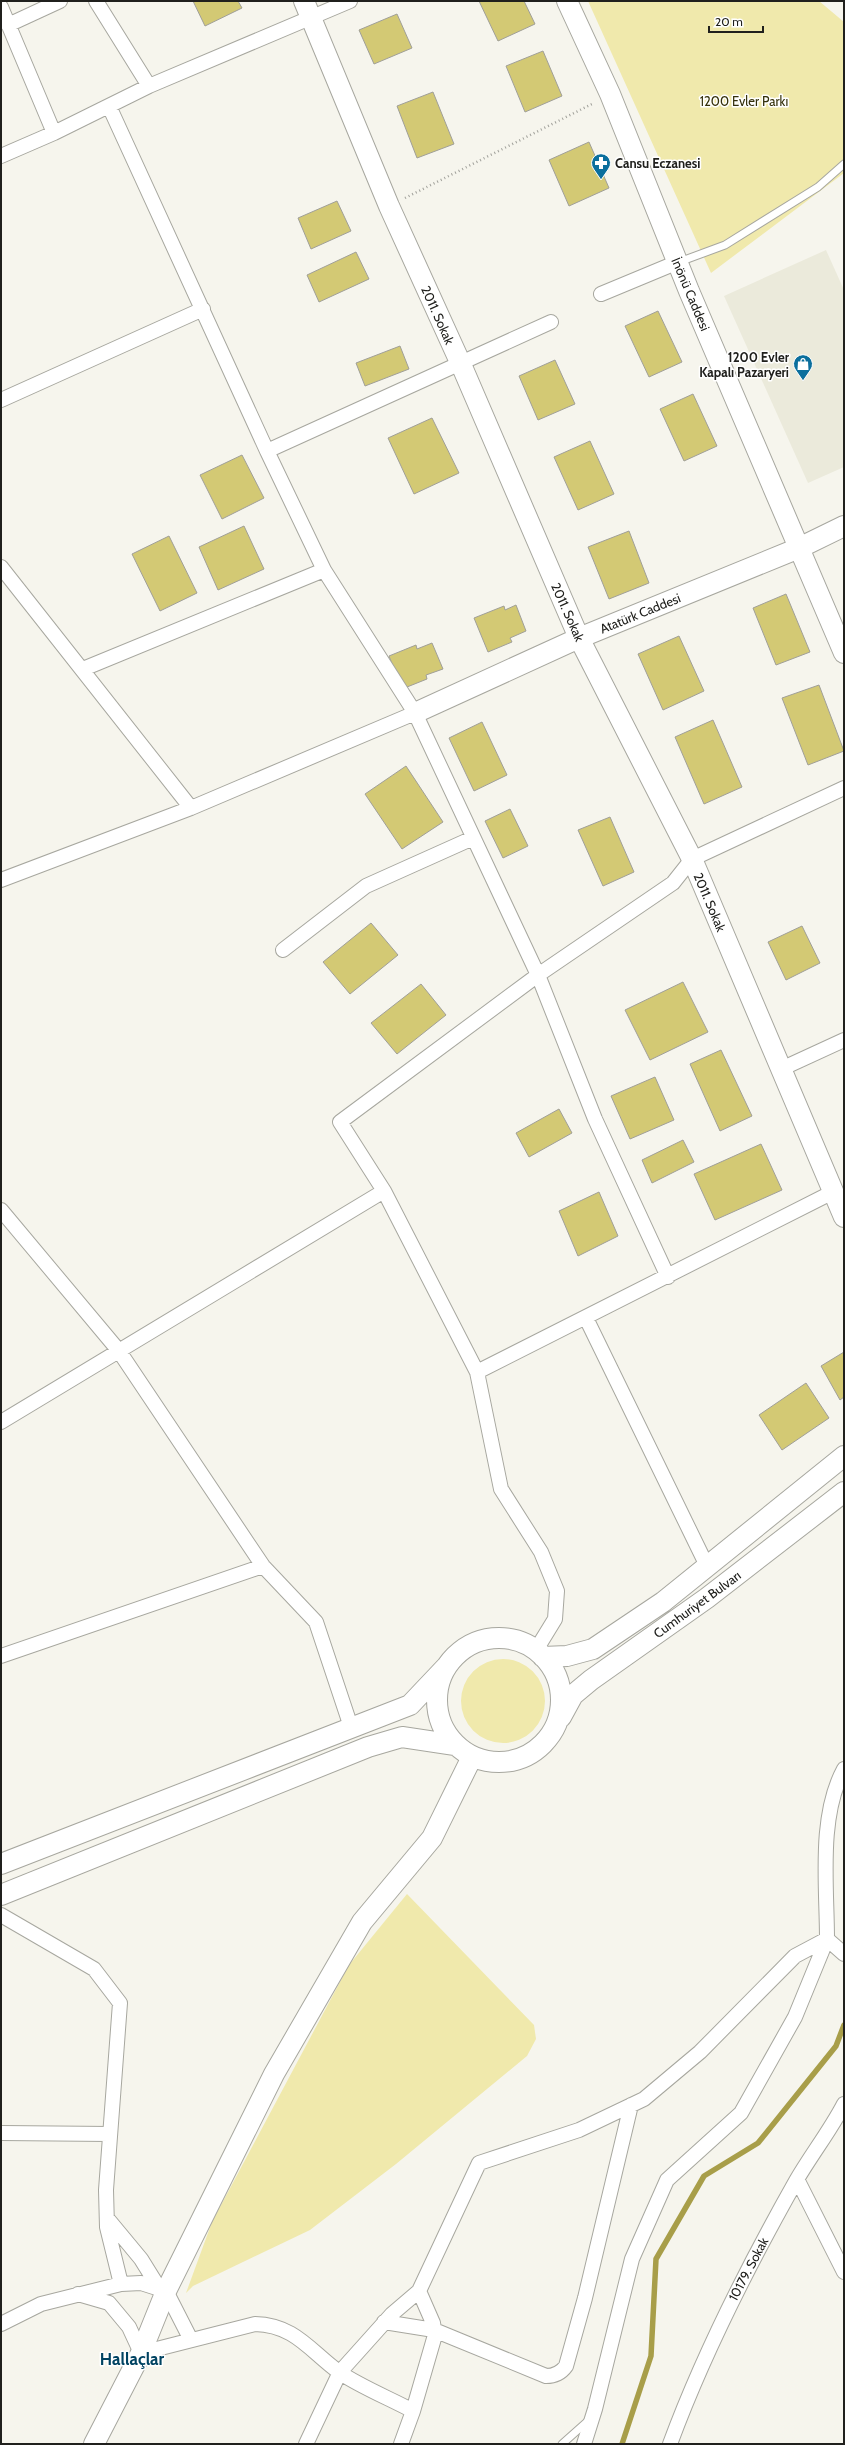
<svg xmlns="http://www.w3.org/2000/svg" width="845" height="2445" viewBox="0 0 845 2445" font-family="Cabin,sans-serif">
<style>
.built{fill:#ebeadb}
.green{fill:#f0e9ac}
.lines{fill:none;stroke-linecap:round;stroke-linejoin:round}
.stream{stroke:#a89e49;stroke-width:5.5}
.building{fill:#d3c974;stroke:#a09f98}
.lane-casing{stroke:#a7a79f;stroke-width:9}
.street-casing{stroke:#a7a79f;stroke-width:16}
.secondary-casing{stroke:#a7a79f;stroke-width:22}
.path{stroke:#a1a19b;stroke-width:2.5;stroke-dasharray:1 3;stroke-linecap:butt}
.lane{stroke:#fff;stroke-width:7}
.street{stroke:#fff;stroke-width:14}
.secondary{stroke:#fff;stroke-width:20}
.labels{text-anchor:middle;stroke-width:3;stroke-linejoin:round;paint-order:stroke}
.park-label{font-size:13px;fill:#34300a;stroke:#fff}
.poi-label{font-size:13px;font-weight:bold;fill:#20201d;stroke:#fff;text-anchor:start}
.street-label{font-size:13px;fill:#20201d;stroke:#fff}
.district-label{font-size:17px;font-weight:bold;fill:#004362;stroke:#fff}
</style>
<rect width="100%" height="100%" fill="#f6f5ed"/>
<path class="built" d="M826,250L844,290V467L808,483L724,296Z"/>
<path class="green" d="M588,1H819L844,22V173L711,273Z
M461 1701a42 42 0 1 1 84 0a42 42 0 1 1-84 0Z
M407,1894L534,2025L536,2039L527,2056L396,2164L310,2230L193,2286L186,2293L212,2222L349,1965Z"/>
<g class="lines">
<path class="stream" d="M622,2444L651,2356L656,2259L704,2176L758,2143L836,2046L844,2025"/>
</g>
<path class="building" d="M193,1H238L242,8L205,26Z
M479,1H524L535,24L498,41Z
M397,14L412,48L374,64L359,30Z
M543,51L562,96L525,112L506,66Z
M433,92L454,144L417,158L397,106Z
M589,142L609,188L569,206L549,160Z
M337,201L351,231L311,249L298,218Z
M356,252L369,279L319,302L307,275Z
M658,311L682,362L649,377L625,326Z
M400,346L409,369L365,386L356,363Z
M555,360L575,404L538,420L519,376Z
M693,394L717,446L684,461L660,409Z
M432,418L459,473L414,494L388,438Z
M590,441L614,494L578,510L554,457Z
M242,455L264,498L222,519L200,475Z
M244,526L264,569L218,590L199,547Z
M629,531L649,583L609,599L588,547Z
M169,536L197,593L160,611L132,554Z
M786,594L810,652L776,665L753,608Z
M516,605L526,631L510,638L512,642L488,652L474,618L504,606L505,610Z
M679,636L704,691L663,710L638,654Z
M432,643L443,669L426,675L427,679L402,689L389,656L416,645L417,649Z
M819,685L844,751L808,765L782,698Z
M713,720L742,787L704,804L675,737Z
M482,722L507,775L474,791L449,738Z
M406,766L443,822L402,849L365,794Z
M510,809L528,846L503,858L485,821Z
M610,817L634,872L603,886L578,830Z
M371,923L398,955L350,994L323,962Z
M802,926L820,963L786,980L768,942Z
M683,982L708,1032L650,1060L625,1010Z
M421,984L446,1015L397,1054L371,1023Z
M721,1050L752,1116L720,1131L690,1064Z
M655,1077L674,1120L630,1139L611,1096Z
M559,1109L572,1133L529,1157L516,1133Z
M683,1140L694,1162L652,1183L642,1160Z
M761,1144L782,1190L715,1220L694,1174Z
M599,1192L618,1236L578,1256L559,1211Z
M844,1352V1397L840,1400L821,1366Z
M806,1383L829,1418L782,1450L759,1415Z"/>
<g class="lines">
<defs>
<path id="lane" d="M679,262L725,245L818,187L844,164
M562,2444L589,2420"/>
<path id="street" d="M96,1L149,86
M1,7L54,133
M8,25L60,1
M109,106L267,451
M1,156L54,133L149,86L350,1
M601,294L678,262
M551,322L267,451L324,570L415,713L538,975L595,1119L668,1277
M1,400L203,309
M1,567L191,808
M83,669L324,570
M1,880L191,808L415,713
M283,950L366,886L473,838
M781,1069L844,1040
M1,1210L119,1351L263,1566L316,1622L351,1727
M586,1318L707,1566
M477,1372L833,1192
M1,1422L384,1191
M536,1650L555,1619L557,1591L541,1552L501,1489L477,1372L384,1191L340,1122L538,975L673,883L692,859L844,788
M1,1656L263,1566
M844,1769C818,1817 827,1886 827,1939L844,1954
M1,1915L94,1969L120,2003L106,2190L107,2227L121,2284
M1,2133L110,2134
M797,2179L844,2272
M107,2218L141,2259L159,2288
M78,2294L109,2303L129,2327L141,2353L255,2324C295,2325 310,2351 339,2372C359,2386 391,2399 413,2411L435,2335L433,2323L419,2291L479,2163L579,2130L644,2099L700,2052L795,1956L827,1939L795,2017L741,2113L667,2180L632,2259L595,2409L584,2444
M384,2322L434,2330L546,2376C555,2376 561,2373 566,2366L585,2298L631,2105
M1,2324L41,2304L121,2284L141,2283L166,2291L191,2340
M306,2444L340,2372L392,2314L419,2291
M401,2444L413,2411
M670,2444C704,2352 748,2266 796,2181C811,2155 830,2131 844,2104"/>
<path id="secondary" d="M304,1L389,206L460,362L579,638L692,859L844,1217
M567,1L610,94L689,291L844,653
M415,713L579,638L799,548L844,526
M437 1700a62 62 0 1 1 124 0a62 62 0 1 1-124 0Z
M543,1657L567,1656L593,1649L663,1602L844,1456
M561,1717L573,1695L591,1680L707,1598L844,1492
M1,1864L410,1705L446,1667
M1,1895L368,1747L402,1737L455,1745
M94,2444L141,2353L166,2291L274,2074L362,1922L432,1838L472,1757"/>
</defs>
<use href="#lane" class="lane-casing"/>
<use href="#street" class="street-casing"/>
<use href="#secondary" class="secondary-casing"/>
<path class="path" d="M405,198L594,103"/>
<use href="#lane" class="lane"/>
<use href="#street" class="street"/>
<use href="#secondary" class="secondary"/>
</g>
<defs>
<symbol id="pharmacy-pin" viewBox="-11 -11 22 30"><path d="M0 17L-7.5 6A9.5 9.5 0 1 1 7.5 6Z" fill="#0b6f9d" stroke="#fff"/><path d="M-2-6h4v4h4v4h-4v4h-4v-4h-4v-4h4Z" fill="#fff"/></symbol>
<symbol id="shop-pin" viewBox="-11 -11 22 30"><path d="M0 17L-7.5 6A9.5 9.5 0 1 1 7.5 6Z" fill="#0b6f9d" stroke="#fff"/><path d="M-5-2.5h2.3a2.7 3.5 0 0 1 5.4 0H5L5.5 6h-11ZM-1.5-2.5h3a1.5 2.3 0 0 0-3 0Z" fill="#fff"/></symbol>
</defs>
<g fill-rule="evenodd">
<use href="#pharmacy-pin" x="590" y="152" width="22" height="30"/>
<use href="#shop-pin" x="792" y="353" width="22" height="30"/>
</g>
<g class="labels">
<g class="park-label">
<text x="744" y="106">1200 Evler Parkı</text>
</g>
<g class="poi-label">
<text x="615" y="168">Cansu Eczanesi</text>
<text x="789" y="362" text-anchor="end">1200 Evler<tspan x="789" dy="15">Kapalı Pazaryeri</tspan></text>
</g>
<g class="street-label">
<text transform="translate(691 294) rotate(67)" y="5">İnönü Caddesi</text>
<text transform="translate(438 315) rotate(66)" y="5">2011. Sokak</text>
<text transform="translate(568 612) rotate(66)" y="5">2011. Sokak</text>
<text transform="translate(640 613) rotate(-22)" y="5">Atatürk Caddesi</text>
<text transform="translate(710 902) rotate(67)" y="5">2011. Sokak</text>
<text transform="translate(697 1604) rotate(-36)" y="5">Cumhuriyet Bulvarı</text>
<text transform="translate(748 2269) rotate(-62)" y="5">10179. Sokak</text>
</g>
<g class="district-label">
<text x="132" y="2365">Hallaçlar</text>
</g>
</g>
<rect width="845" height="2445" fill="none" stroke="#20201d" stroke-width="4"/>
<path d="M709 26v6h54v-6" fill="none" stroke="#20201d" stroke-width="2"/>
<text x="715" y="26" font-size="12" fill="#20201d" stroke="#ffffff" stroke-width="3" paint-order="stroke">20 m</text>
</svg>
